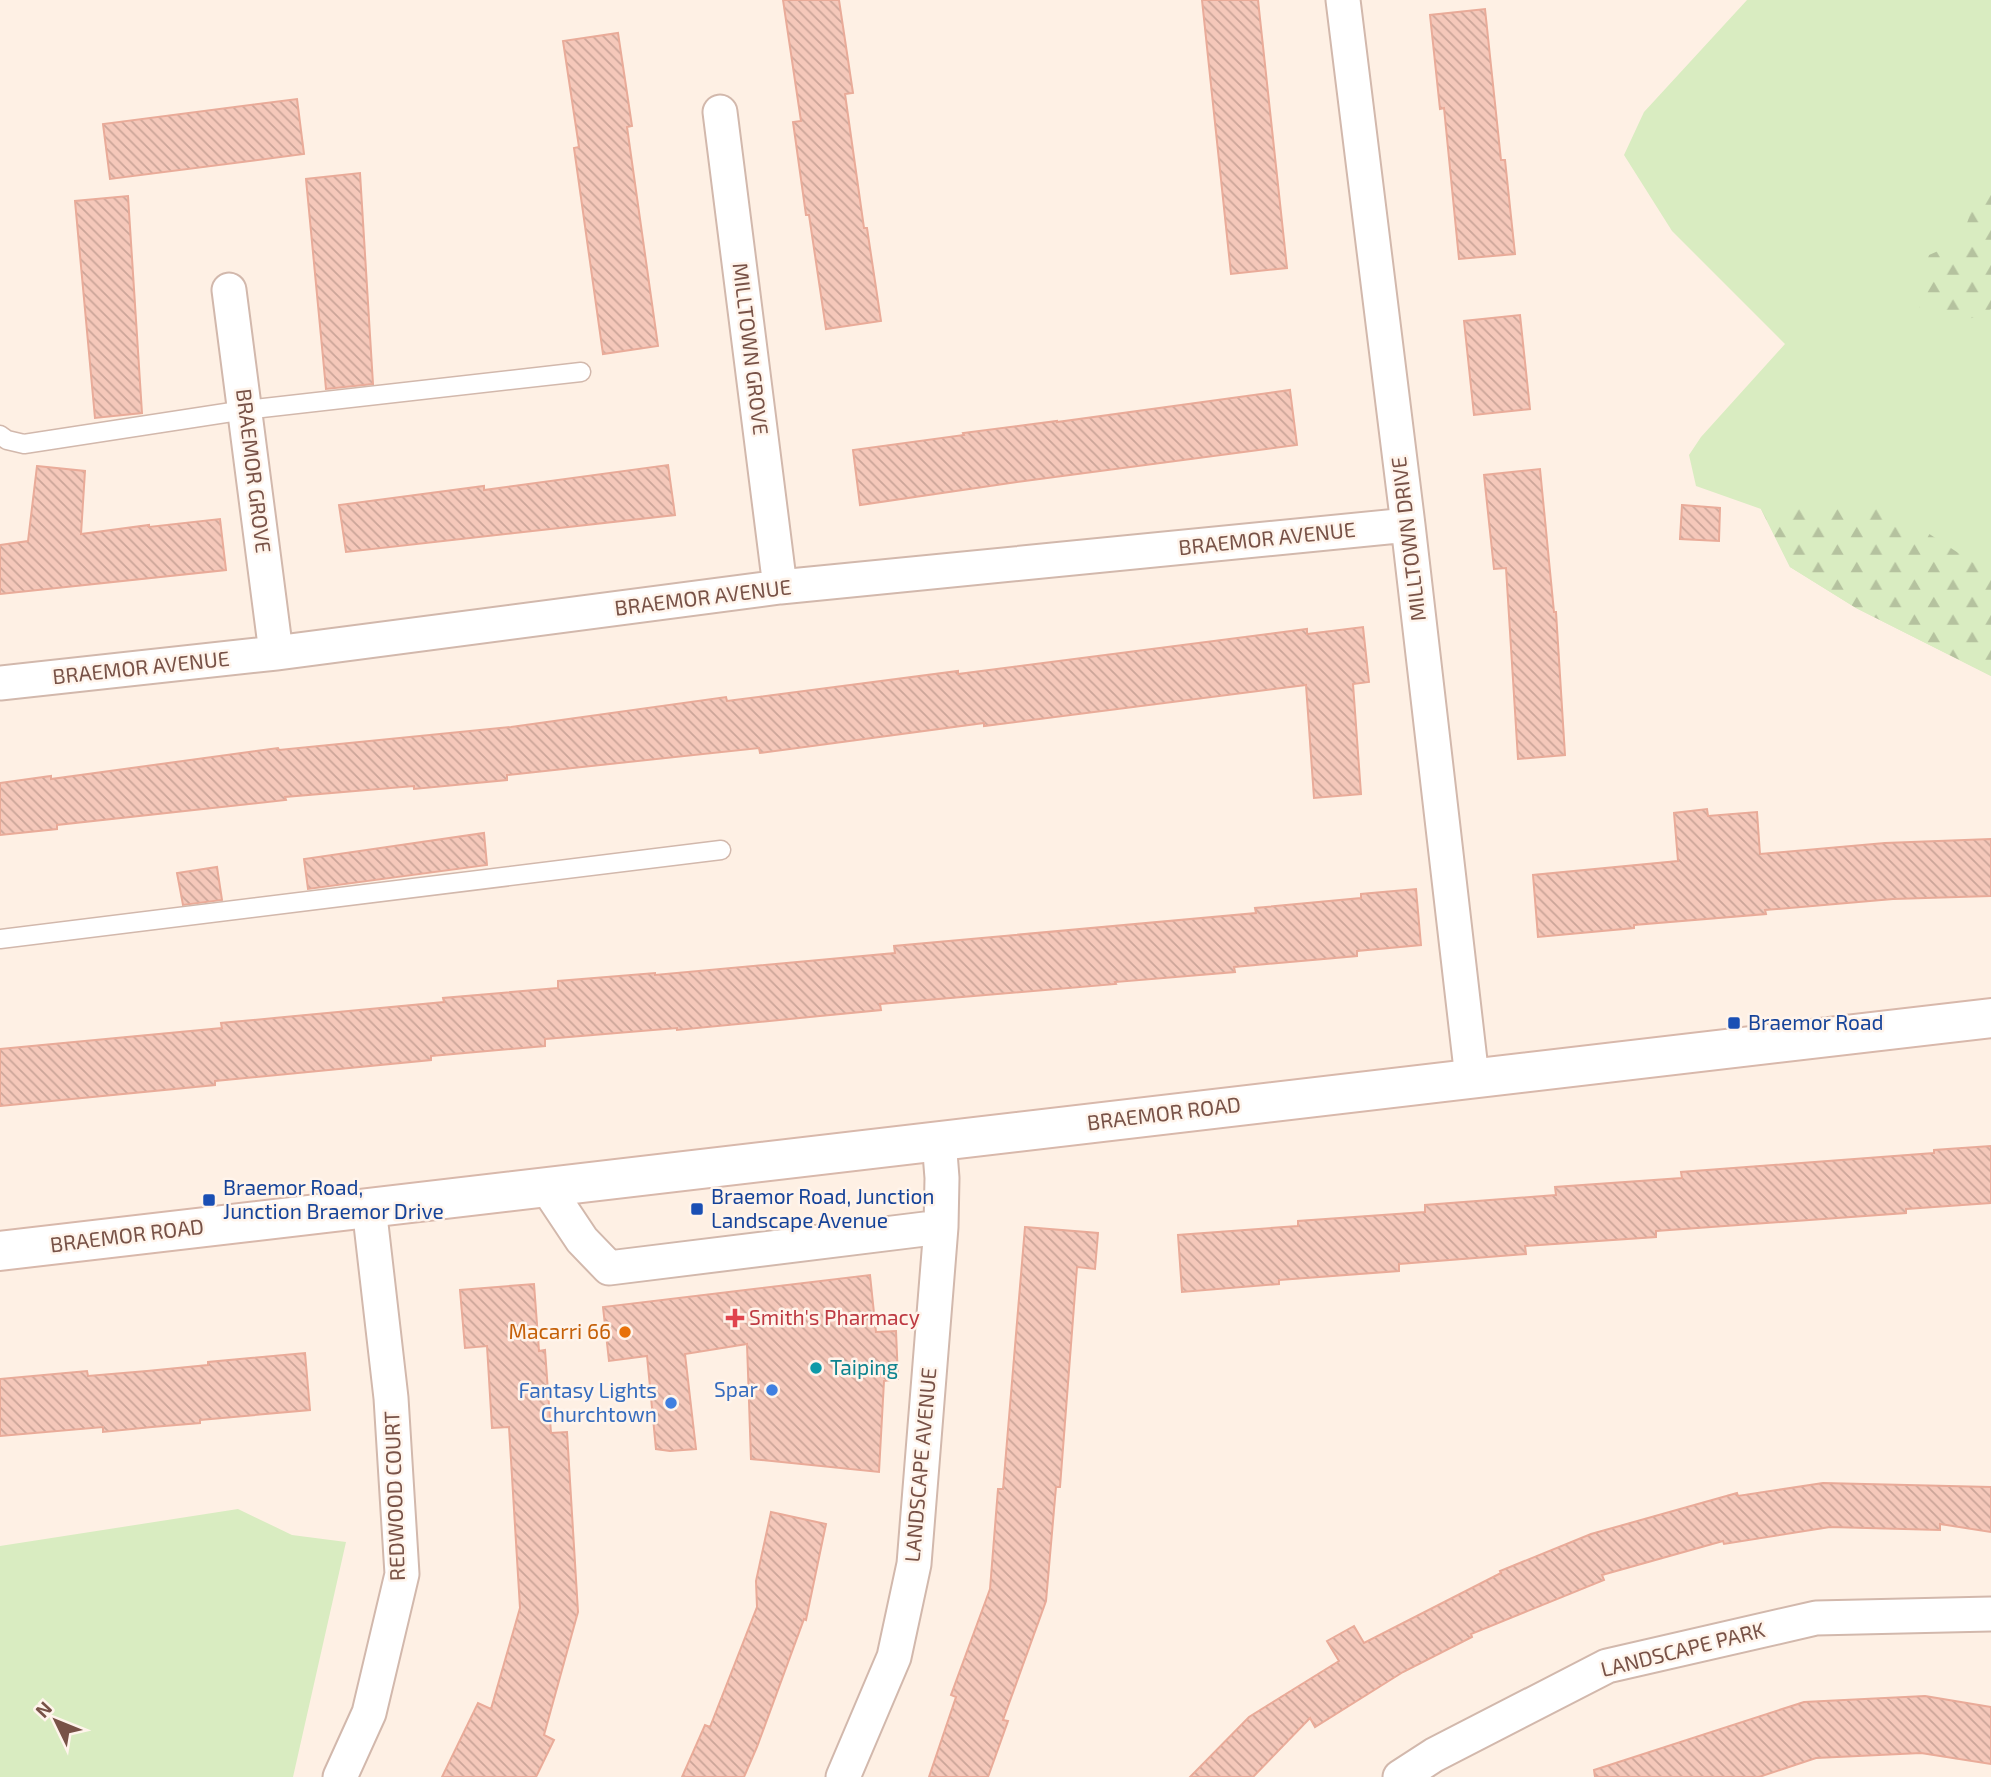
<svg xmlns="http://www.w3.org/2000/svg" width="1991" height="1777" viewBox="0 0 1991 1777" font-family="'Exo 2',sans-serif">
<style>
.green{fill:#d9ecc1}
.forest{fill:url(#forest-firs)}
.building{fill:url(#building-back-hatch);stroke:#e9ab99;stroke-width:2}
.lines{fill:none;stroke-linecap:round;stroke-linejoin:round}
.lane-casing{stroke:#d2b8ac;stroke-width:21}
.street-casing{stroke:#d2b8ac;stroke-width:37}
.secondary-casing{stroke:#d8b8ab;stroke-width:42}
.lane{stroke:#fff;stroke-width:18}
.street{stroke:#fff;stroke-width:33}
.secondary{stroke:#fff;stroke-width:38}
.transit-dot{fill:#1a4fb4;stroke:#fff4eb;stroke-width:2.5}
.health-dot{fill:#e0444e;stroke:#fff4eb;stroke-width:2.5}
.food-dot{fill:#e8710a;stroke:#fff4eb;stroke-width:2.5}
.culture-dot{fill:#0f9aa8;stroke:#fff4eb;stroke-width:2.5}
.shop-dot{fill:#3f7fe0;stroke:#fff4eb;stroke-width:2.5}
.labels{text-anchor:middle;stroke-width:5;stroke-linejoin:round;paint-order:stroke}
.street-label{font-size:21px;fill:#785247;stroke:#fff4eb}
.transit-label{font-size:21px;fill:#164399;stroke:#fff4eb;text-anchor:start}
.health-label{font-size:21px;fill:#be3a42;stroke:#fff4eb;text-anchor:start}
.food-label{font-size:21px;fill:#c56008;stroke:#fff4eb;text-anchor:end}
.culture-label{font-size:21px;fill:#0d838f;stroke:#fff4eb;text-anchor:start}
.shop-label{font-size:21px;fill:#366cbe;stroke:#fff4eb;text-anchor:end}
</style>
<defs>
<pattern id="forest-firs" width="22" height="20" patternUnits="userSpaceOnUse" patternTransform="scale(1.75)"><rect width="22" height="20" fill="#d9ecc1"/><path d="M5 1l3.5 6h-7zM16 11l3.5 6h-7z" fill="#b5c29f"/></pattern>
<pattern id="building-back-hatch" width="6" height="6" patternUnits="userSpaceOnUse" patternTransform="scale(1.75)"><rect width="6" height="6" fill="#f5c8ba"/><path d="M-1 5l2 2M0 0l6 6M5-1l2 2" fill="none" stroke="#cba599"/></pattern>
</defs>
<rect width="100%" height="100%" fill="#fef0e4"/>
<path class="green" d="M1747,0H1991V676L1856,608L1790,567L1761,509L1696,486L1689,455L1701,437L1785,344L1672,231L1624,155L1644,112Z
M238,1509L292,1535L346,1542L293,1777H0V1546Z"/>
<path class="forest" d="M1991,190V309L1979,317L1944,322L1919,307V283L1929,255L1961,241L1971,211L1984,191Z
M1888,507L1986,571L1991,572V676L1856,608L1790,567L1761,509Z"/>
<path class="building" d="M783,0H839L853,93L845,94L864,228H867L881,321L826,329L809,215H806L793,122L801,121Z
M1202,0H1258L1287,268L1231,274Z
M1485,9L1501,160H1505L1515,254L1459,259L1444,108L1440,109L1430,15Z
M618,33L632,126L627,127L658,346L603,354L574,148L579,147L563,41Z
M297,99L304,154L110,179L103,124Z
M360,173L373,384L326,389L306,179Z
M128,196L142,413L95,418L75,201Z
M1520,315L1530,409L1474,415L1464,321Z
M1290,390L1297,445L1017,482L860,505L853,450L964,435L963,433L1057,421V422Z
M668,465L675,515L346,552L339,505L484,486V490Z
M37,466L85,471L81,534L149,525V527L220,519L226,570L0,594V545L28,541Z
M1540,469L1554,612H1556L1565,755L1518,759L1506,568L1494,569L1484,475Z
M1682,505L1720,508L1719,541L1680,539Z
M1363,627L1369,682L1353,684L1361,794L1314,798L1306,685L984,726V723L760,753L759,748L507,775V780L414,789V786L285,797L286,800L57,825V829L0,835V783L51,776V779L278,748L279,750L511,727L726,697L727,701L958,671V674L1307,629V634Z
M1707,809L1708,816L1757,812L1760,854L1885,843L1991,839V896L1893,899L1765,910L1766,914L1634,925V928L1538,937L1533,875L1678,861L1674,813Z
M484,833L487,865L308,889L304,859Z
M217,867L222,900L183,905L177,873Z
M1416,889L1421,945L1357,951V956L1234,967L1235,972L1115,982L1116,984L880,1004L881,1010L677,1030V1028L545,1039V1046L431,1056V1060L215,1081V1085L0,1106V1049L222,1028L221,1023L444,1002L443,998L558,988V981L655,973V975L895,953L894,946L1256,913L1255,908L1361,898V894Z
M1991,1146V1203L1906,1209V1213L1656,1231V1237L1525,1246L1526,1254L1399,1264V1271L1279,1280V1284L1182,1292L1178,1235L1298,1226V1221L1425,1212V1205L1556,1195L1555,1187L1682,1178L1681,1172L1934,1153V1150Z
M1025,1227L1098,1233L1095,1269L1077,1267L1060,1487H1056L1046,1601L1003,1720L1008,1721L988,1777H929L956,1697L951,1695L990,1589L998,1489H1003Z
M870,1275L876,1332L896,1331L898,1379L884,1381L879,1472L751,1459L747,1344L685,1354L696,1449L670,1451L656,1449L647,1356L609,1361L603,1307Z
M534,1284L539,1351L545,1350L551,1433L567,1432L578,1612L544,1735L554,1740L536,1777H442L478,1703L491,1709L520,1608L509,1427L492,1428L487,1346L465,1348L460,1290Z
M305,1353L310,1410L200,1420V1423L152,1427L103,1432V1427L0,1436V1379L87,1371L88,1376L147,1371L208,1365V1362Z
M1823,1483L1991,1487V1532L1940,1524V1530L1830,1527L1724,1544L1723,1541L1602,1575L1604,1580L1471,1634L1472,1637L1403,1672L1315,1727L1310,1718L1253,1777H1190L1249,1717L1339,1661L1327,1641L1354,1626L1364,1643L1501,1573L1500,1571L1591,1534L1737,1493L1738,1496Z
M771,1512L826,1524L806,1620L804,1619L757,1747L744,1777H682L705,1725L710,1727L757,1607L756,1581Z
M1925,1696L1991,1707V1764L1921,1753L1816,1758L1759,1777H1595L1594,1770L1804,1702Z"/>
<g class="lines">
<defs>
<path id="lane" d="M0,435L7,440L24,444L245,410L581,372
M0,939L721,850"/>
<path id="street" d="M1343,0L1408,525L1472,1078
M720,112L780,587
M229,290L276,653
M0,683L276,653L780,587L1408,525
M546,1186L582,1240L609,1268L941,1227
M340,1777L369,1713L402,1574L391,1398L369,1207
M843,1777L894,1657L914,1564L941,1227L942,1178L939,1140
M1400,1777L1434,1755L1607,1666L1816,1618L1991,1614"/>
<path id="secondary" d="M0,1251L1991,1018"/>
</defs>
<use href="#lane" class="lane-casing"/>
<use href="#street" class="street-casing"/>
<use href="#secondary" class="secondary-casing"/>
<use href="#lane" class="lane"/>
<use href="#street" class="street"/>
<use href="#secondary" class="secondary"/>
</g>
<g class="transit-dot">
<rect x="1727" y="1016" width="14" height="14" rx="3.5"/>
<rect x="202" y="1193" width="14" height="14" rx="3.5"/>
<rect x="690" y="1202" width="14" height="14" rx="3.5"/>
</g>
<path class="health-dot" d="M731.5 1307.5h7v7h7v7h-7v7h-7v-7h-7v-7h7z"/>
<circle class="food-dot" cx="625" cy="1332" r="7"/>
<circle class="culture-dot" cx="816" cy="1368" r="7"/>
<g class="shop-dot">
<circle cx="772" cy="1390" r="7"/>
<circle cx="671" cy="1403" r="7"/>
</g>
<g class="labels">
<g class="street-label">
<text transform="translate(750 349) rotate(83)" y="7">MILLTOWN GROVE</text>
<text transform="translate(253 471) rotate(83)" y="7">BRAEMOR GROVE</text>
<text transform="translate(1267 539) rotate(-6)" y="7">BRAEMOR AVENUE</text>
<text transform="translate(1409 539) rotate(-97)" y="7">MILLTOWN DRIVE</text>
<text transform="translate(703 598) rotate(-7)" y="7">BRAEMOR AVENUE</text>
<text transform="translate(141 668) rotate(-6)" y="7">BRAEMOR AVENUE</text>
<text transform="translate(1164 1114) rotate(-7)" y="7">BRAEMOR ROAD</text>
<text transform="translate(127 1236) rotate(-7)" y="7">BRAEMOR ROAD</text>
<text transform="translate(921 1465) rotate(-85)" y="7">LANDSCAPE AVENUE</text>
<text transform="translate(395 1496) rotate(-92)" y="7">REDWOOD COURT</text>
<text transform="translate(1683 1650) rotate(-14)" y="7">LANDSCAPE PARK</text>
</g>
<g class="transit-label">
<text x="1748" y="1030">Braemor Road</text>
<text x="223" y="1195">Braemor Road,<tspan x="223" dy="24">Junction Braemor Drive</tspan></text>
<text x="711" y="1204">Braemor Road, Junction<tspan x="711" dy="24">Landscape Avenue</tspan></text>
</g>
<g class="health-label">
<text x="749" y="1325">Smith's Pharmacy</text>
</g>
<g class="food-label">
<text x="611" y="1339">Macarri 66</text>
</g>
<g class="culture-label">
<text x="830" y="1375">Taiping</text>
</g>
<g class="shop-label">
<text x="758" y="1397">Spar</text>
<text x="657" y="1398">Fantasy Lights<tspan x="657" dy="24">Churchtown</tspan></text>
</g>
</g>
<g transform="translate(56 1721) rotate(313)" stroke="#fff4eb" stroke-width="5" paint-order="stroke">
<path d="M0-5L12 26L0 18L-12 26Z" fill="#785247"/>
<text y="-10" font-size="19" font-weight="bold" text-anchor="middle" fill="#785247">N</text>
</g>
</svg>
